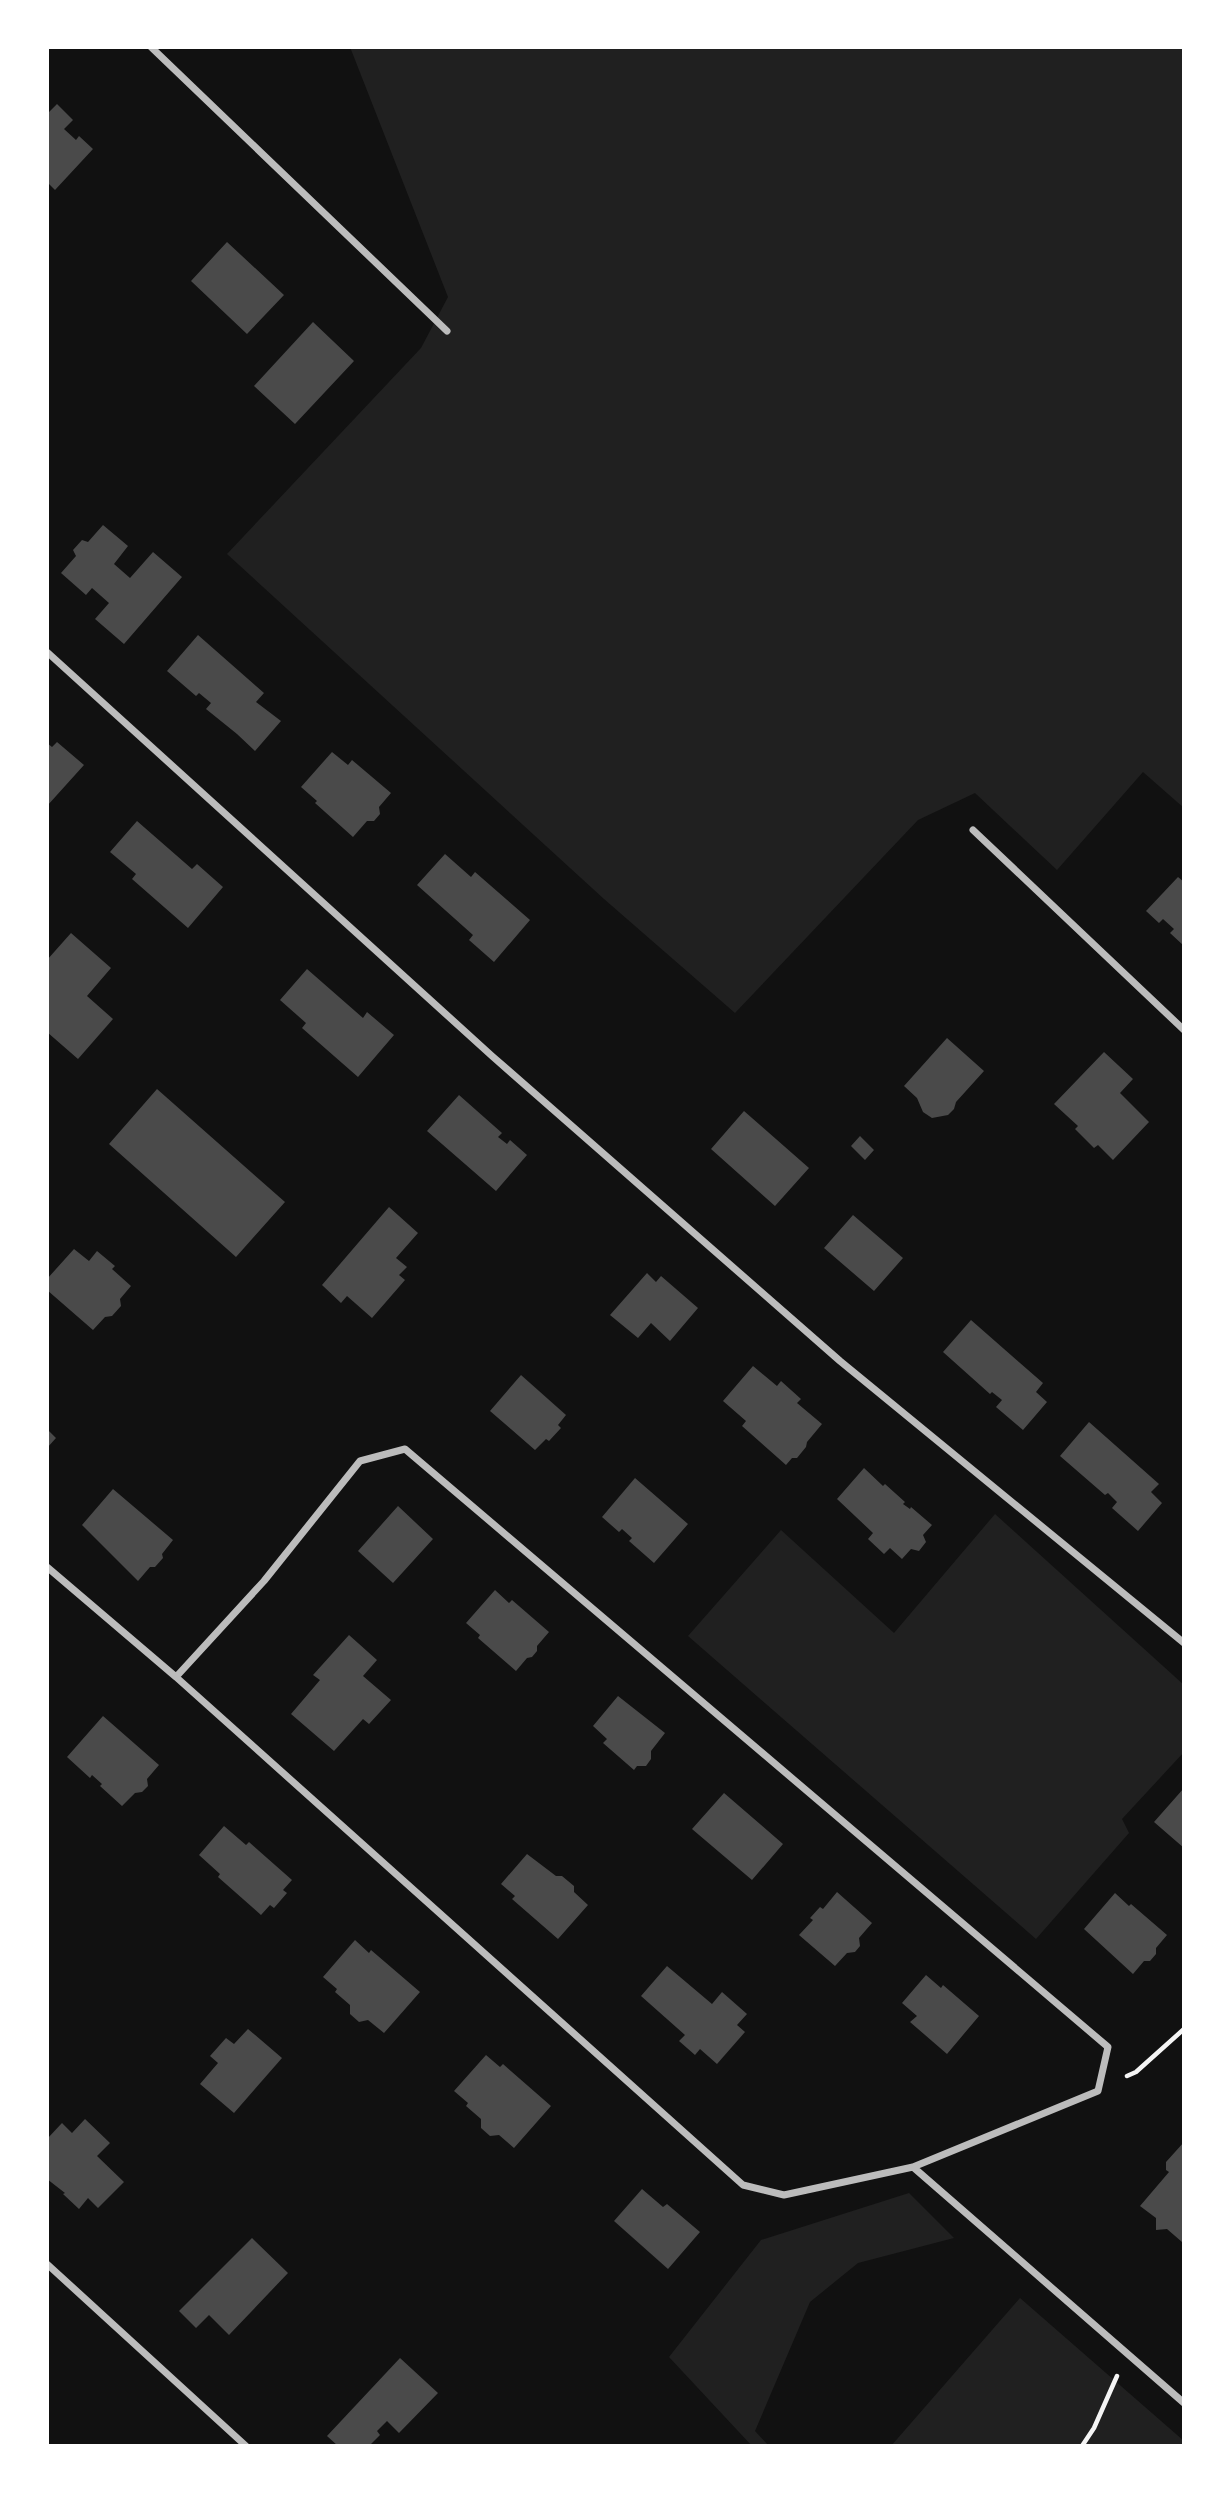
<svg xmlns="http://www.w3.org/2000/svg" width="1231" height="2493" viewBox="0 0 1231 2493" font-family="'Exo 2',sans-serif">
<style>
.green{fill:#202020}
.building{fill:#4a4a4a}
.lines{fill:none;stroke-linecap:round;stroke-linejoin:round}
.path{stroke:#f5f5f5;stroke-width:4.5}
.minor{stroke:#bcbcbc;stroke-width:7}
</style>
<rect width="100%" height="100%" fill="#111"/>
<path class="green" d="M350,47H1184V808L1143,772L1057,870L975,793L918,820L735,1013L604,899L227,554L421,348L448,297Z
M995,1514L1184,1685V1752L1122,1819L1129,1833L1036,1939L688,1636L781,1530L894,1633Z
M909,2193L954,2238L858,2263L810,2302L755,2431L769,2446H752L669,2357L761,2240Z
M1020,2298L1184,2441V2446H891Z"/>
<path class="building" d="M57,104L73,120L64,129L76,140L79,136L93,149L55,190L47,182V114Z
M227,242L284,295L247,334L191,281Z
M313,322L354,361L295,424L254,386Z
M103,525L128,546L114,564L130,578L153,552L182,577L124,644L95,619L109,603L92,588L86,595L61,573L76,556L73,550L82,540L88,542Z
M198,635L264,693L256,702L281,721L255,751L237,734L206,709L211,703L199,693L196,696L167,671Z
M57,742L84,765L47,806V743L52,747Z
M332,752L348,765L352,760L391,793L379,807L380,814L374,821H367L353,837L315,803L317,801L301,787Z
M137,821L192,869L197,864L223,887L188,928L132,879L136,874L110,852Z
M445,854L471,877L475,872L530,920L494,962L469,940L473,935L417,885Z
M1178,877L1184,882V946L1170,933L1174,929L1163,919L1159,923L1146,911Z
M71,933L111,968L87,996L113,1019L78,1059L47,1032V960Z
M307,969L363,1018L367,1012L394,1035L358,1077L302,1028L306,1023L280,1000Z
M947,1038L984,1071L956,1102L954,1109L948,1115L932,1118L923,1112L917,1098L904,1086Z
M1104,1052L1133,1079L1120,1093L1149,1122L1113,1160L1098,1145L1094,1148L1075,1129L1078,1126L1054,1104Z
M157,1089L285,1202L236,1257L109,1144Z
M459,1095L502,1133L498,1137L507,1144L510,1140L527,1155L496,1191L427,1131Z
M744,1111L809,1168L775,1206L711,1149Z
M860,1136L874,1150L865,1160L851,1146Z
M389,1207L418,1233L396,1258L407,1267L399,1275L405,1280L372,1318L347,1296L341,1303L322,1285Z
M853,1215L903,1258L874,1291L824,1248Z
M74,1249L89,1261L97,1251L115,1266L112,1269L131,1286L120,1299L121,1306L112,1316L105,1317L93,1330L47,1290V1279Z
M647,1273L656,1282L661,1276L698,1308L670,1341L651,1323L638,1338L610,1315Z
M971,1320L1043,1383L1036,1392L1047,1402L1023,1430L996,1407L1002,1400L992,1392L990,1394L943,1352Z
M753,1366L777,1386L781,1381L801,1399L797,1403L822,1424L807,1442L806,1447L797,1458H792L786,1465L742,1426L746,1421L723,1401Z
M521,1375L566,1415L558,1425L561,1428L549,1441L546,1439L535,1450L490,1411Z
M1089,1422L1159,1484L1151,1492L1162,1503L1138,1531L1112,1508L1117,1502L1108,1493L1105,1495L1060,1456Z
M47,1429L56,1438L47,1448Z
M864,1468L883,1486L885,1484L905,1502L903,1504L910,1509L911,1507L932,1525L923,1535L926,1542L919,1551L911,1549L902,1559L890,1548L884,1554L868,1539L873,1533L837,1499Z
M635,1478L688,1524L654,1563L629,1541L632,1538L622,1529L619,1532L602,1517Z
M113,1489L173,1540L162,1554L163,1558L155,1567H150L138,1581L82,1525Z
M398,1506L433,1539L393,1583L358,1551Z
M495,1590L509,1603L512,1600L549,1632L537,1646V1651L532,1657L527,1658L516,1671L478,1638L480,1635L466,1623Z
M349,1635L377,1660L363,1676L391,1700L369,1724L363,1719L334,1751L291,1714L320,1680L313,1675Z
M618,1696L665,1733L651,1751V1759L646,1766H637L634,1770L603,1743L607,1739L593,1726Z
M103,1716L159,1765L147,1779L148,1786L142,1792L135,1793L122,1806L100,1786L102,1784L92,1775L90,1778L67,1757Z
M1184,1788V1848L1154,1822Z
M724,1793L783,1844L752,1880L692,1829Z
M224,1826L246,1845L249,1842L292,1880L283,1890L287,1893L274,1908L270,1905L261,1915L218,1877L220,1874L199,1855Z
M527,1854L556,1876H562L574,1886V1892L588,1905L558,1939L512,1899L515,1896L501,1884Z
M837,1892L872,1923L859,1938L860,1946L855,1952L847,1953L835,1966L799,1935L813,1920L810,1918L820,1907L823,1909Z
M1115,1893L1129,1906L1131,1904L1167,1935L1156,1948V1954L1150,1961H1144L1133,1974L1084,1929Z
M355,1940L369,1953L371,1950L420,1992L384,2033L368,2020L359,2022L350,2014V2005L335,1992L337,1989L323,1977Z
M667,1966L712,2004L722,1992L747,2014L737,2025L745,2032L717,2064L700,2049L695,2055L679,2041L685,2035L641,1996Z
M926,1975L941,1988L943,1985L979,2016L947,2054L910,2022L917,2016L902,2003Z
M248,2029L282,2058L234,2113L200,2084L218,2063L210,2056L226,2038L234,2044Z
M486,2055L500,2067L503,2064L551,2106L514,2148L499,2135L490,2136L481,2128V2119L466,2106L468,2103L454,2091Z
M85,2119L110,2143L97,2156L124,2182L98,2208L88,2198L79,2209L63,2194L65,2193L47,2179V2139L62,2123L72,2133Z
M1184,2142V2239L1182,2242L1167,2229L1156,2230V2218L1140,2206L1169,2172L1166,2170V2162Z
M642,2189L663,2207L667,2204L700,2232L668,2269L614,2221Z
M252,2238L288,2273L229,2335L209,2315L196,2328L179,2311Z
M400,2358L438,2393L399,2433L387,2421L377,2431L380,2435L369,2446H338L327,2436Z"/>
<g class="lines">
<path class="path" d="M1127,2076L1136,2072L1184,2029
M1082,2446L1094,2428L1117,2376"/>
<path class="minor" d="M151,47L447,331
M47,652L492,1056L840,1361L1184,1643
M973,830L1184,1030
M47,1567L176,1677L743,2185L784,2195L913,2167L1098,2091L1108,2047L405,1449L360,1461L264,1581L176,1677
M913,2167L1184,2403
M47,2264L246,2446"/>
</g>
<rect width="1231" height="2493" fill="none" stroke="#ffffff" stroke-width="98"/>
</svg>
